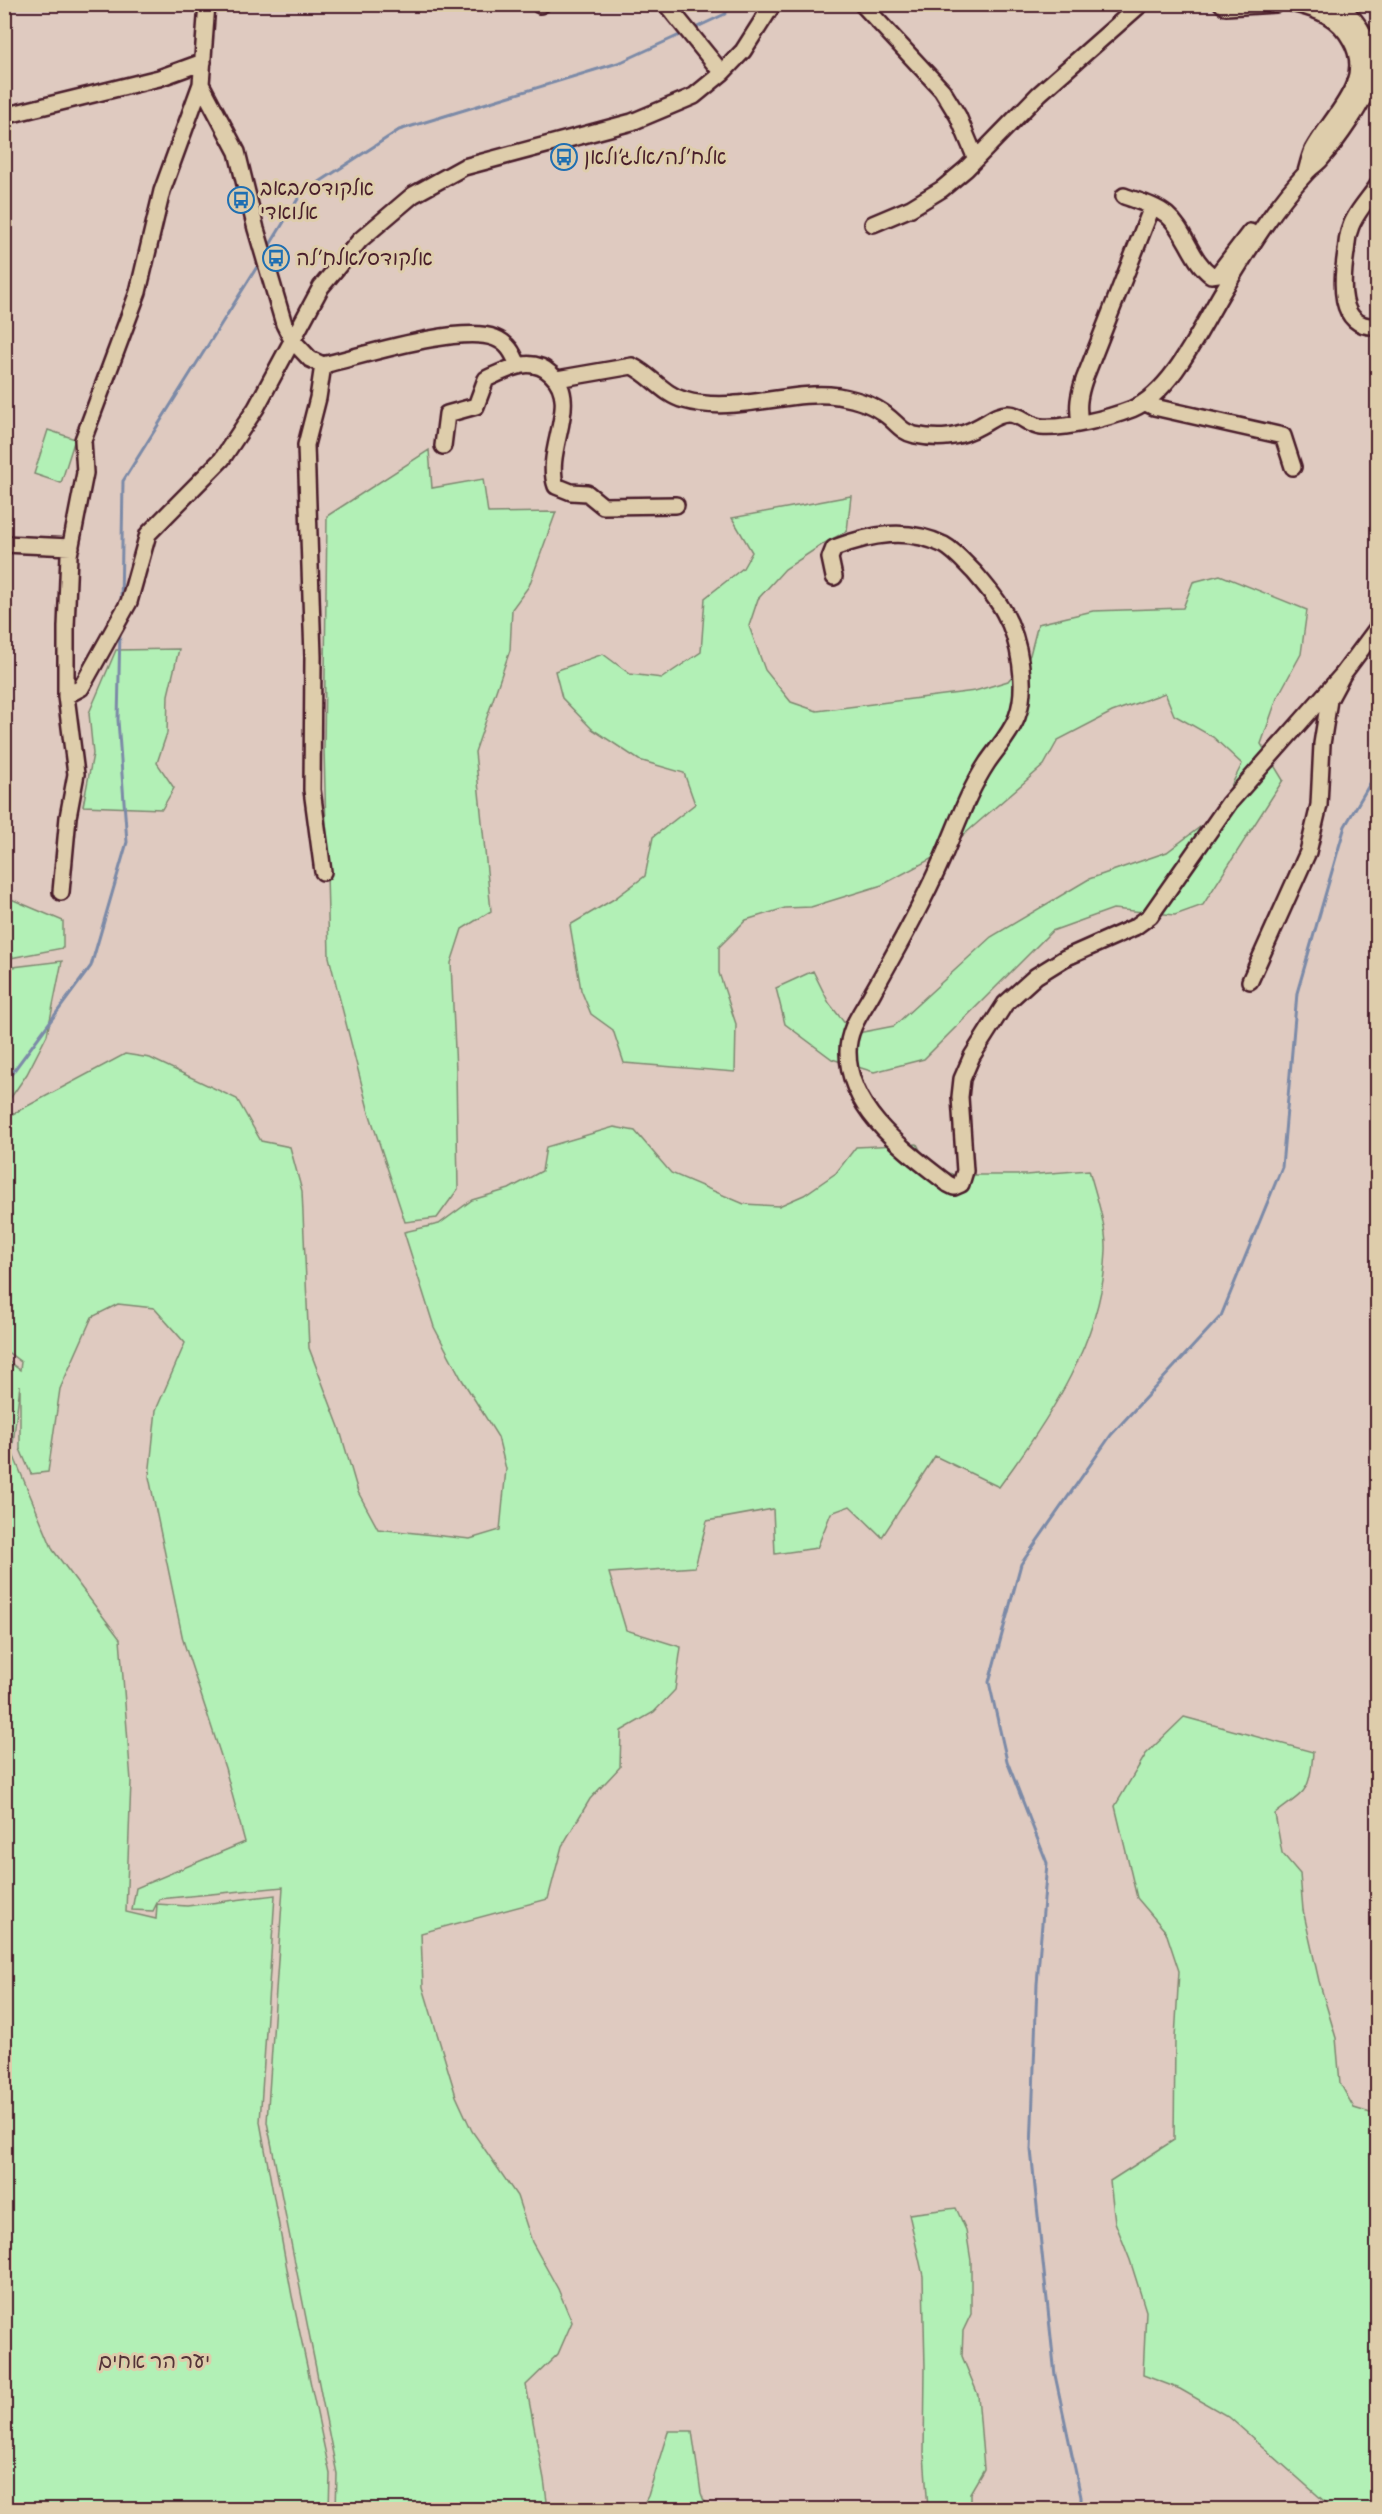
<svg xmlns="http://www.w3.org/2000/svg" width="1382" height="2514" viewBox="0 0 1382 2514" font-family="Itim,'Playpen Sans Hebrew',sans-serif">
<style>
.green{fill:#b2f0b6;stroke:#7e8870;stroke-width:1.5}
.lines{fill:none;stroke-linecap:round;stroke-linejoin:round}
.stream{stroke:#7b8aa7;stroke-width:3}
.minor-casing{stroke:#4a1f2b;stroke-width:20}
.minor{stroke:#decdab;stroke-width:15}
.labels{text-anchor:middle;stroke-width:6;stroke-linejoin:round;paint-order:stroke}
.poi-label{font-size:21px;fill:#4a1f2b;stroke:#decdab;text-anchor:start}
.park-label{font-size:21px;fill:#543439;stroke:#decdab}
</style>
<rect width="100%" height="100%" fill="#dfcac0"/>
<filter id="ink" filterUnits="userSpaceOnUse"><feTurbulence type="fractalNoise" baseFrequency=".0167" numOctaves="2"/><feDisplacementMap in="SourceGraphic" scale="12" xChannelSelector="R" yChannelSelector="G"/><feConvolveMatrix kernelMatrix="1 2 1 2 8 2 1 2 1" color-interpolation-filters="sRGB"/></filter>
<g filter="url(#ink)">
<path class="green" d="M48,430L75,439L61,483L34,474Z
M429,450L432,488L483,479L488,513L556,512L529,586L512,609L510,650L475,752L491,911L462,929L451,963L456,1071L458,1189L437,1218L405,1222L368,1109L329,957L324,748L327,516Z
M851,496L847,531L823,544L785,569L758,599L749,626L765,670L791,702L817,711L975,691L1008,681L1030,655L1038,624L1093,611L1183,608L1193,582L1220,575L1307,610L1301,654L1277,698L1261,744L1283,780L1203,905L1175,915L1113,909L1052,931L924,1059L874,1072L832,1059L785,1024L776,988L813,971L829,1003L853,1034L894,1026L991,937L1089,879L1167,852L1217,814L1242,764L1213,737L1174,715L1165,693L1112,712L1058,740L1044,765L944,852L882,885L811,907L785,908L746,920L719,947V973L736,1024L735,1072L624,1063L613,1030L591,1014L581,990L570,925L614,899L645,876L653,837L695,804L684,773L639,760L592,729L562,698L555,671L603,654L630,674L662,678L701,652L705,598L743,568L752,552L732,518Z
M179,649L168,695L167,733L157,763L174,788L162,809L83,806L93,754L89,713L116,650Z
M4,896L63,921V948L5,959Z
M62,961L47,1035L27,1074L5,1106V968Z
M125,1054L150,1058L237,1099L261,1141L290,1147L302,1191L309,1348L339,1427L358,1492L378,1529L470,1539L500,1530L506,1469L498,1437L461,1378L434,1327L404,1232L439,1224L472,1200L509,1189L542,1171L546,1147L614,1127L635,1131L671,1173L744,1204L779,1206L804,1195L836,1173L856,1147L917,1144L927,1164L954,1175H1025L1089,1170C1095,1191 1107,1228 1106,1250C1103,1339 1050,1418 999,1487L935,1456L882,1537L850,1506L831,1513L817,1548L775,1554L773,1509L707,1521L695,1567L609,1573L626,1630L681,1647L675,1690L654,1712L621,1731L620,1767L590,1799L562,1846L548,1899L421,1933L423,1987L456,2096L472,2131L517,2196L532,2242L558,2289L572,2322L558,2354L526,2385L544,2479L548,2509H336L337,2474L267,2122L283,1887L159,1899L153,1911L132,1910L136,1888L245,1842L225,1768L183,1640L149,1477L156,1410L185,1343L154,1308L118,1304L92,1317L60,1389L48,1472L31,1474L20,1449V1385L12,1452L53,1550L120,1639L131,1781L126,1912L156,1919L157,1904L187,1906L275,1895L260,2122L292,2296L330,2474L329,2509H5V1359L20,1370L21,1362L5,1350V1118Z
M1184,1717L1313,1752C1310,1793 1306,1790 1275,1814L1282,1853L1300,1874L1303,1910L1319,1981L1336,2038L1340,2083L1354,2108L1377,2115V2509H1333L1229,2417L1180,2389L1143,2375L1146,2311L1130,2260L1115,2222L1110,2181L1174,2140L1175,2038L1179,1971L1166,1932L1137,1898L1115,1806L1146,1754Z
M956,2208L966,2230L971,2261V2314L963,2331L962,2356L978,2395L984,2469L970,2493V2509H928L924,2454L925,2369L923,2276L909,2214Z
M668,2431H692L701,2493L707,2509H641L648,2496Z"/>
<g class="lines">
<path class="stream" d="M693,29L725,14L732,4
M268,248L301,194L399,130L621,62L684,33
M121,606L123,481L260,262
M4,1084L91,966L127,842L118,720L120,630
M1081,2510V2497L1055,2375L1031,2150L1037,1984L1047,1863L1007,1761L989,1682L1021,1564L1111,1435L1221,1316L1282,1167L1297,993L1345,826L1378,770"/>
<defs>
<path id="minor" d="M207,4L201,84L237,152L256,229L284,324L292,340L310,359L323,365C362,356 460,324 495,338C508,343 513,353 518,365
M666,4L722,73
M862,4L942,90L958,116L976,159
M1222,4L1226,7L1276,4
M1295,4C1320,10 1338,17 1351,40C1375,82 1331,116 1313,150C1310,156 1308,165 1306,172
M540,5L542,4
M4,116L159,78L203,62
M1378,185C1369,199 1354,214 1350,229C1347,236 1347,245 1346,252C1342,278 1336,330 1378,326
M1124,196C1137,201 1155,205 1167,215C1186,231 1190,259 1211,275L1218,274L1250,232
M873,224L911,208L942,189L966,169L1039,94L1141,4
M323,365L318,398L306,445L313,657L312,790L323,872
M557,379L632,366C651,375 664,395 684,400C734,415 791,389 838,396C855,399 873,404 886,415C897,423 901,432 915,435C939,440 959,438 980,426C990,421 997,414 1008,414C1021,414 1029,426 1041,427C1066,429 1109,418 1132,409C1175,391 1204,320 1228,283C1251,245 1276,205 1306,173C1310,168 1317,164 1321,159C1336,142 1366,101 1370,80C1376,49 1362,22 1337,4
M1144,402L1154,407L1283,436L1293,467
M1080,422C1077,406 1079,395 1084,380L1152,207
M443,446L447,414L476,406L486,379C508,369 531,355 551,374C582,402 543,450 556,486L571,492L587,493L603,506L676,505
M4,544L71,547
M834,577L830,558L834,548C871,534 907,527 944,545C955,551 965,563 974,572C985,585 996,597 1004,612C1020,640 1028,687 1017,717C1010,735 997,748 987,763C968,792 957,825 943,857C923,903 898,947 874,990C863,1011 848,1027 848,1052C848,1111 906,1151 948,1184L954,1187L961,1184L965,1171L960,1097L962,1079L972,1056L1005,1004L1036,976L1065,958L1135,927L1150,916L1229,803L1343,674
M66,696L81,688L129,602L148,534L222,459L256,408L321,287L360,240L413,195L464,167L632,122L694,96L722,73L743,51L773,4
M61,892L68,817L76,774L66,696V627L69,555L85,473L83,440L138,292L162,191L201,84
M1250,981L1308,852L1319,805L1322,744L1329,700L1343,674L1378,627"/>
</defs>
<use href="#minor" class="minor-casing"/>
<use href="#minor" class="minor"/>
</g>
</g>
<defs>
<symbol id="bus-ring" viewBox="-11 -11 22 22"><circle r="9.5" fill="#decdab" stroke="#1f6fb2" stroke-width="1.5"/><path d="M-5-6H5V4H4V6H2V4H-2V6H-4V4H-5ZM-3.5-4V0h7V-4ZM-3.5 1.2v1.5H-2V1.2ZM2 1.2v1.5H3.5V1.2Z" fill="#1f6fb2"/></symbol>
</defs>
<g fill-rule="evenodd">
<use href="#bus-ring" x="549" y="142" width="30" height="30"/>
<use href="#bus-ring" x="226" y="185" width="30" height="30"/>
<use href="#bus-ring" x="261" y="243" width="30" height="30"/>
</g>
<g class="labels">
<g class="poi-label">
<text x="584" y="164">אלח׳לה/אלג׳ולאן</text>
<text x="260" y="195">אלקודס/באב<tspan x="260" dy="24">אלואדי</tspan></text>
<text x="296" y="265">אלקודס/אלח׳לה</text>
</g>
<g class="park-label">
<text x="154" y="2368">יער הר אחים</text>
</g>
</g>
<rect width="1382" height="2514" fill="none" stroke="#decdab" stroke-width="24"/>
<rect x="12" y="12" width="1358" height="2490" fill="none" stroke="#4a1f2b" stroke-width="2" filter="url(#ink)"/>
</svg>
